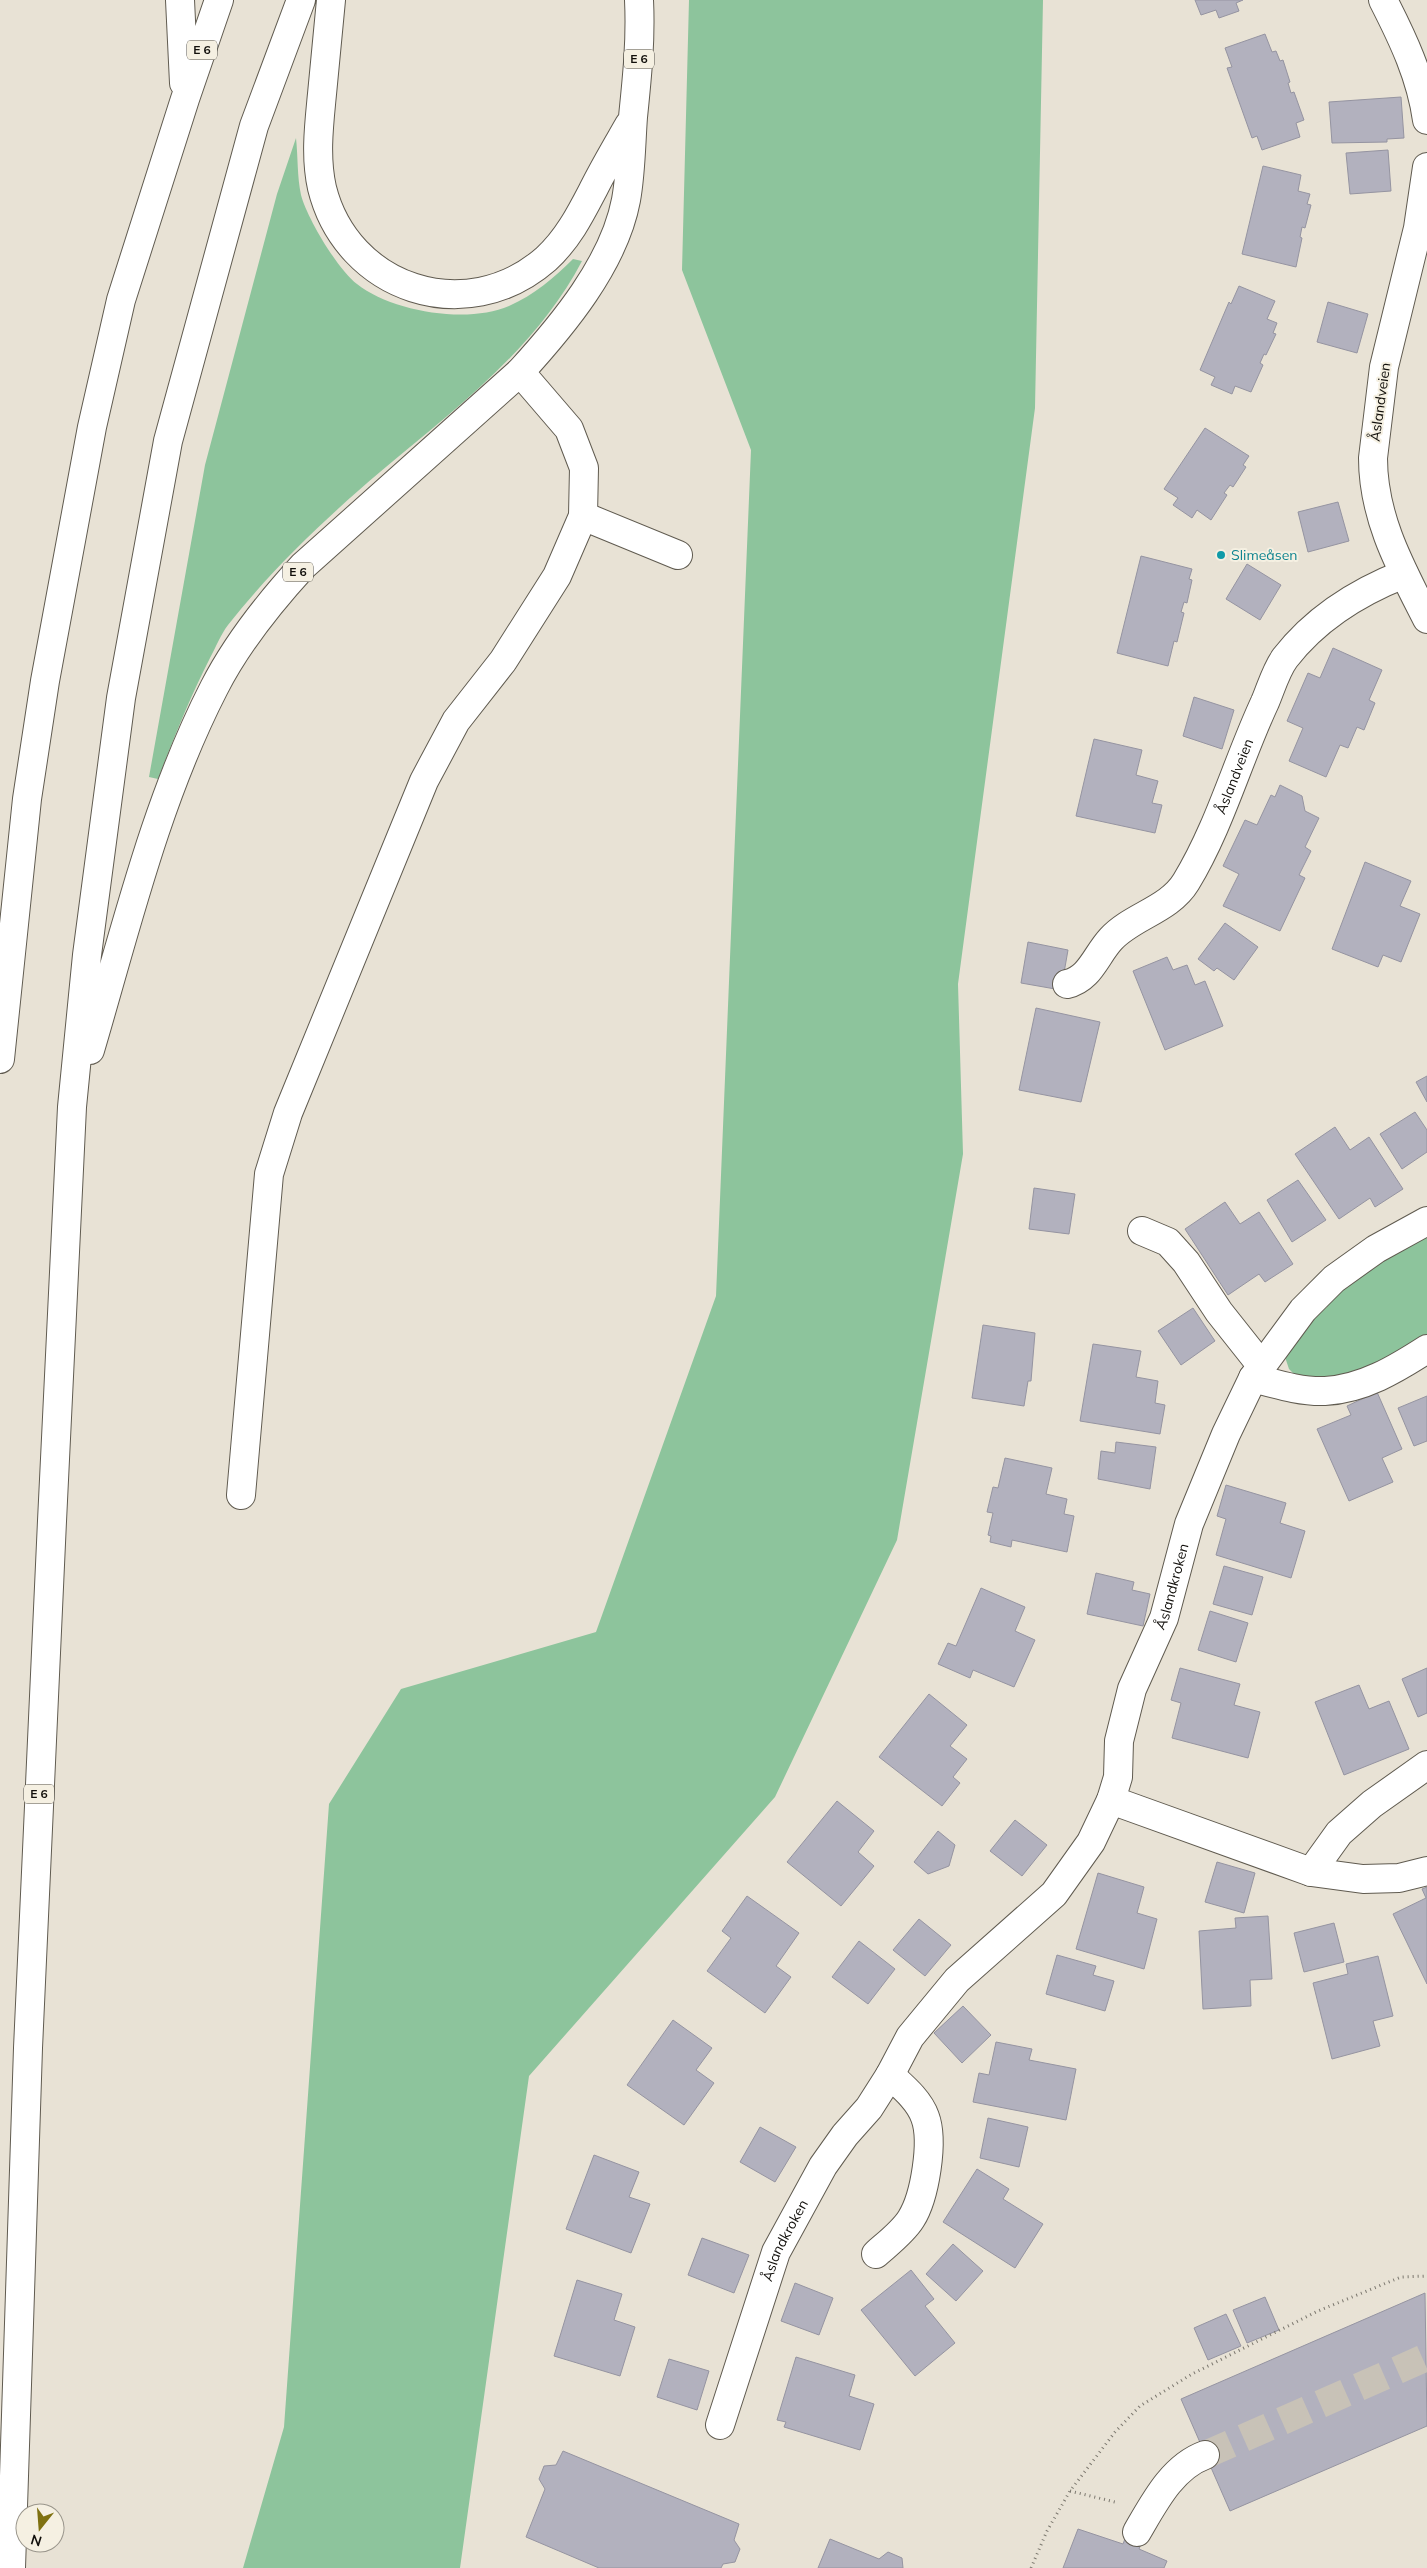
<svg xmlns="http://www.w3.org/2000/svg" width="1427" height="2568" viewBox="0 0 1427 2568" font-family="Mulish,sans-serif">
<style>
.green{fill:#8dc49c}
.building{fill:#b2b1be;stroke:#9594a1}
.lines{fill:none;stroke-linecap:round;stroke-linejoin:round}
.minor-tunnel{stroke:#c8c2b7;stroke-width:28;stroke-dasharray:28 14;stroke-linecap:butt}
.minor-casing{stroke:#605b50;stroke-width:30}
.highway-casing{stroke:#605b50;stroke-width:30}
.path{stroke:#7c786f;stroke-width:3;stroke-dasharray:1 4;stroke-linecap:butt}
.minor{stroke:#fff;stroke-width:28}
.highway{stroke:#fff;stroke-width:28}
.culture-dot{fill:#0f9aa8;stroke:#f5f0e2;stroke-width:2}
.labels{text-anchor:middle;stroke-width:4;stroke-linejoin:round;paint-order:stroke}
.shield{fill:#f5f0e2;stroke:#55524c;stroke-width:1}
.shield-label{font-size:12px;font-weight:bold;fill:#110f0b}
.street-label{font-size:14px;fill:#110f0b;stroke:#f5f0e2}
.culture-label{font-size:14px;fill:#0d838f;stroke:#f5f0e2;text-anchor:start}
</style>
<rect width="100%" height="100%" fill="#e8e2d5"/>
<path class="green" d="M689,0H1043L1035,408L958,984L963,1154L897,1540L775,1797L529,2076L460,2568H243L284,2427L329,1804L401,1689L596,1632L716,1296L751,450L682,270Z
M296,138C298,156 297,177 301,195C307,218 338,270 357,284C392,312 468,324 509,306C534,295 554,278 573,259L582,261C536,349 454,410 380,472C328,516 270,571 228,625C221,634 216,647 210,658C190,697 174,738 158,779L149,777L205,465L277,194Z
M1427,1234V1340L1368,1369L1329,1382L1295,1375L1289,1369L1284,1354L1313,1312L1318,1315L1327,1307L1323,1302L1342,1283Z"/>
<path class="building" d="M1195,0H1243L1236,3L1239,11L1219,18L1216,10L1201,15Z
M1265,34L1272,52L1276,51L1280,61L1283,60L1290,82L1288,83L1291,93L1294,92L1304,120L1296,123L1300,137L1262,150L1257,136L1252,138L1227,68L1232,67L1225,48Z
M1401,97L1404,138L1387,139V142L1332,143L1329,102Z
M1388,150L1391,191L1350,194L1346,153Z
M1263,166L1301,175L1298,191L1310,194L1307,204L1311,205L1305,228L1302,227L1300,237L1302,238L1296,267L1242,254Z
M1239,286L1275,301L1267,319L1277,323L1273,333L1276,334L1266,355L1264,354L1260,363L1263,365L1251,392L1235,386L1232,394L1211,385L1215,377L1200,370L1229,302L1231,304Z
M1328,302L1368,314L1357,353L1317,342Z
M1205,428L1249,456L1243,465L1246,467L1233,487L1230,485L1224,493L1227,495L1211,520L1197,510L1192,518L1173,505L1178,498L1164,489Z
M1338,502L1349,541L1308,552L1298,512Z
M1141,556L1192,569L1189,579L1192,580L1187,603L1184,602L1181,612L1184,613L1177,642L1174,641L1168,666L1117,653Z
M1247,564L1281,585L1260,620L1226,599Z
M1333,648L1382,670L1369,700L1375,703L1364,730L1357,727L1348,748L1340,745L1326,777L1289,761L1303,728L1287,721L1308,673L1320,678Z
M1194,697L1234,710L1222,749L1183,736Z
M1094,739L1142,750L1136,775L1158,781L1152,803L1162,805L1155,833L1076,816Z
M1280,785L1302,796L1305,811L1319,818L1305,847L1311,851L1299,875L1305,878L1280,931L1223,906L1239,874L1223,866L1245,820L1257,825L1271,795L1275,797Z
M1365,862L1411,881L1400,906L1420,914L1401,962L1383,955L1378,967L1332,949Z
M1225,923L1258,947L1234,980L1217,968L1214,971L1198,959Z
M1028,942L1068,950L1061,990L1021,983Z
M1167,957L1173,970L1187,965L1195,985L1205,981L1223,1026L1165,1050L1133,971Z
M1036,1008L1100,1022L1081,1102L1019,1090Z
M1427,1076V1102L1416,1082Z
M1415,1112L1427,1130V1152L1402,1169L1380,1134Z
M1335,1127L1350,1150L1369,1137L1403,1189L1375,1207L1370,1198L1339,1219L1295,1154Z
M1298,1180L1326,1220L1292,1242L1267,1200Z
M1034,1188L1075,1194L1069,1234L1029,1229Z
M1225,1202L1240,1224L1259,1212L1293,1264L1265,1282L1259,1274L1228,1295L1185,1229Z
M1193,1308L1215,1341L1181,1365L1158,1331Z
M983,1325L1035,1333L1031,1381H1028L1024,1406L972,1398Z
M1093,1344L1141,1351L1136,1377L1158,1381L1155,1403L1165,1405L1160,1434L1080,1421Z
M1377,1392L1402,1449L1382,1458L1393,1482L1349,1501L1317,1429L1351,1415L1347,1406Z
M1427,1396V1441L1414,1446L1398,1408Z
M1116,1442L1156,1447L1150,1489L1098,1479L1101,1451L1115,1453Z
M1005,1458L1052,1468L1046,1494L1067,1499L1064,1514L1074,1516L1067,1552L1012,1540L1011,1547L990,1542L991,1536L988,1535L993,1513L987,1512L993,1487L998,1488Z
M1226,1485L1286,1503L1280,1523L1305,1531L1291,1578L1216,1555L1226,1519L1217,1516Z
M1224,1566L1263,1577L1252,1615L1213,1604Z
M1096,1573L1134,1582L1132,1590L1150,1594L1143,1626L1087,1614Z
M981,1588L1025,1607L1015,1631L1035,1640L1014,1687L973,1670L970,1678L938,1664L948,1643L956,1646Z
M1210,1611L1248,1623L1236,1662L1198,1650Z
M1180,1668L1240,1684L1234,1705L1260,1712L1248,1758L1172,1738L1181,1703L1171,1700Z
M1427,1668V1713L1418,1717L1402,1679Z
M1359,1685L1369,1709L1389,1701L1409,1749L1344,1775L1315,1702Z
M929,1694L967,1725L950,1746L967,1759L953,1777L960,1783L942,1806L879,1757Z
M837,1801L874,1831L858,1852L874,1866L841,1906L787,1862Z
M1015,1820L1047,1845L1022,1876L990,1851Z
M938,1831L955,1845L949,1866L928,1874L914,1862Z
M1217,1862L1255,1873L1244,1913L1205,1902Z
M1098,1873L1144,1887L1137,1913L1157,1919L1144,1969L1076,1949Z
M1427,1887V1984L1393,1914L1426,1898L1422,1889Z
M747,1896L799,1933L776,1966L791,1977L765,2013L707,1971L731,1938L722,1931Z
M1268,1916L1272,1979L1250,1980L1251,2006L1203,2009L1199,1931L1236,1928L1235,1918Z
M919,1919L951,1945L925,1976L893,1950Z
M1334,1923L1344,1962L1304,1972L1294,1933Z
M859,1941L895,1969L868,2004L832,1977Z
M1057,1955L1096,1966L1093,1975L1114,1981L1105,2011L1046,1994Z
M1378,1956L1393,2016L1373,2021L1380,2046L1332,2059L1313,1983L1348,1974L1346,1964Z
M963,2006L991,2035L962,2063L934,2033Z
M673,2020L712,2048L696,2070L714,2083L684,2125L627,2085Z
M996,2042L1032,2049L1029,2060L1076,2069L1066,2120L973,2102L979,2073L989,2075Z
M988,2118L1028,2127L1019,2167L980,2158Z
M760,2127L796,2147L775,2182L740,2162Z
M594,2155L639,2172L629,2197L650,2204L631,2253L566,2229Z
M977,2169L1009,2189L1003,2199L1043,2224L1015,2268L943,2222Z
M702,2238L749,2255L734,2293L688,2275Z
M953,2244L983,2271L956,2301L926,2274Z
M911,2270L934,2299L925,2306L955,2343L915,2376L861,2310Z
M577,2280L622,2294L614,2320L635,2327L620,2376L554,2356Z
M795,2283L833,2298L819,2335L781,2321Z
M1425,2293L1427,2426L1230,2511L1181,2399Z
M1265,2297L1279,2330L1247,2343L1233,2310Z
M1226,2314L1241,2346L1208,2360L1194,2328Z
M796,2357L855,2375L849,2396L874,2404L860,2450L784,2427L786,2422L777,2420Z
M669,2359L709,2371L697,2410L657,2397Z
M563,2451L739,2524L734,2540L740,2549L735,2562L723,2564L721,2568H599L526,2537L545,2489L539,2479L544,2466L556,2465Z
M1078,2529L1123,2544L1126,2536L1142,2541L1139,2549L1167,2561L1164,2568H1063Z
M830,2539L879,2559L888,2552L902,2558L903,2568H818Z"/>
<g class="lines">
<path class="minor-tunnel" d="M1205,2455L1427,2357"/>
<defs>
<g id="minor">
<path d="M1383,0C1403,39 1421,77 1427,120"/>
<path d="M1427,167L1418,228L1384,367L1373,458C1373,518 1401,568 1427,619"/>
<path d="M583,516L678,555"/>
<path id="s1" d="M1067,984C1090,979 1096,955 1111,939C1132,916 1169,910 1186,882C1220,826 1237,762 1265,702C1271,688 1276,670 1285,658C1316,618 1358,592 1404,574"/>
<path d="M1142,1231L1168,1242L1186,1262L1219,1312L1261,1365"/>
<path d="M1253,1378C1276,1384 1301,1392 1325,1391C1363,1389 1396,1369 1427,1349"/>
<path d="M241,1495L269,1174L288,1113L424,781L456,721L503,661L557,576L583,516L584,468L569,429L520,372"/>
<path d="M1111,1800L1311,1872L1363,1879L1399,1878L1427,1871"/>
<path d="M1311,1872L1339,1833L1372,1804L1427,1765"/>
<path d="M876,2254C887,2244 903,2232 911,2219C925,2197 934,2141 925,2117C919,2100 903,2087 890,2075"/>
<path id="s2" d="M720,2425L776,2252L823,2166L845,2135L869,2108L890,2075L910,2037L924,2020L957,1980L1054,1894L1091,1842L1111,1800L1118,1777L1119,1741L1132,1689L1164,1618L1189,1524L1226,1434L1253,1378L1303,1310L1334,1279L1376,1249L1427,1221"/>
<path d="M1137,2532C1154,2503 1172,2467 1205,2455"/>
</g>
<path id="highway" d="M180,0L184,83
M331,0C328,31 325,63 322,94C319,125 315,157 322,188C347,289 466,329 546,259C568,239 581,213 594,188C605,166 617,146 629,125
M90,1050C126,928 156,801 214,688C237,643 269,603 303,566L520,372C562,326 614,264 626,200C631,173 631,144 633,117C637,78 641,40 639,0
M0,1059L27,799L45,681L92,427L121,300L185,99L219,0
M11,2568L28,2048L52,1521L72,1107L87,955L121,698L168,441L254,126L301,0"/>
</defs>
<use href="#minor" class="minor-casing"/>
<use href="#highway" class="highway-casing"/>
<path class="path" d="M1070,2491L1115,2502
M1031,2568L1047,2531L1070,2491L1115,2432L1140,2406L1192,2374L1318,2311L1401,2277L1427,2276"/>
<use href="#minor" class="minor"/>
<use href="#highway" class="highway"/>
</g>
<circle class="culture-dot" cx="1221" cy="555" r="5"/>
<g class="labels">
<g class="shield">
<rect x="187" y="40.5" width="30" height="19" rx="4"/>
<rect x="624" y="49.5" width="30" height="19" rx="4"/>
<rect x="283" y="562.5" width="30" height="19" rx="4"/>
<rect x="24" y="1784.5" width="30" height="19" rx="4"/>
</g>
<g class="shield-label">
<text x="202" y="54">E 6</text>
<text x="639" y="63">E 6</text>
<text x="298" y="576">E 6</text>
<text x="39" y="1798">E 6</text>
</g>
<g class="street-label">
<text transform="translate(1380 402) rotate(-82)" y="5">Åslandveien</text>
<text dy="5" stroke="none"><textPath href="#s1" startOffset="276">Åslandveien</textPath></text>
<text dy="5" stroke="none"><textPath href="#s2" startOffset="974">Åslandkroken</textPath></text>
<text dy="5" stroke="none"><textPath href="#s2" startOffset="196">Åslandkroken</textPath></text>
</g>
<g class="culture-label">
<text x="1231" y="560">Slimeåsen</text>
</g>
</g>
<g transform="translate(40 2528) rotate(197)"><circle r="24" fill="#f5f0e2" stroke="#9a968c"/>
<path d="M0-4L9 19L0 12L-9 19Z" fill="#7f7111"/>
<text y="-8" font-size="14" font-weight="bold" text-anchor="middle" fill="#110f0b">N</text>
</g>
</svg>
